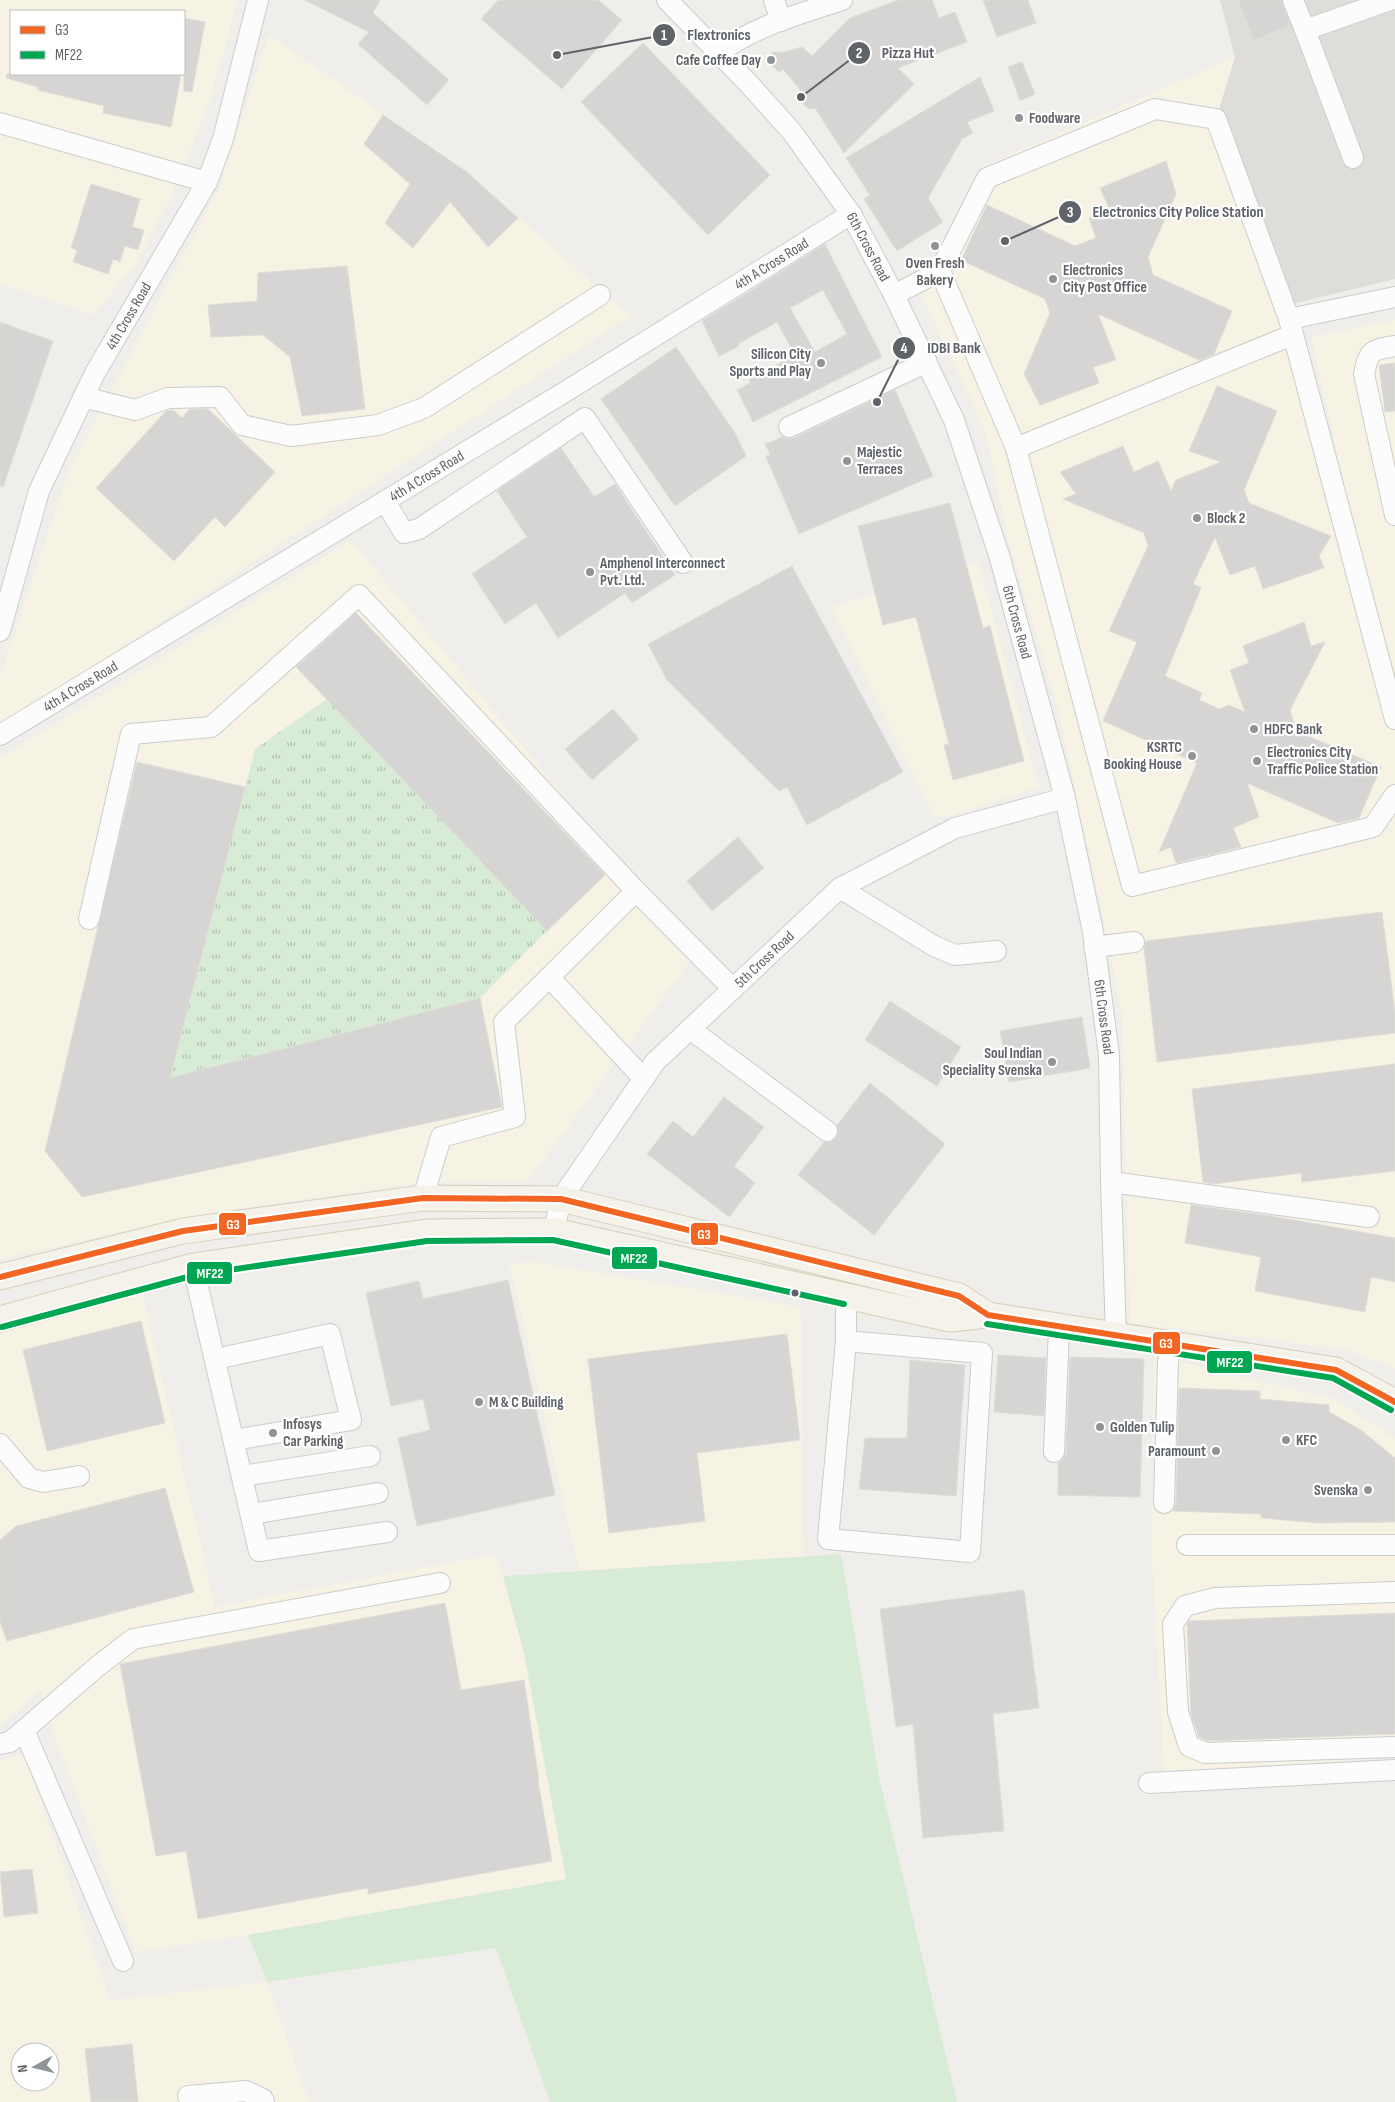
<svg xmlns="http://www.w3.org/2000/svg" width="1395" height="2102" viewBox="0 0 1395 2102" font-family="'Sofia Sans Condensed',sans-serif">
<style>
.commercial{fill:#f7f3e4;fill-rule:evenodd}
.industrial{fill:#dfddda}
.green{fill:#d8ebd6}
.park{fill:url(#park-tufts)}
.building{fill:#d6d5d3;stroke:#deddd9;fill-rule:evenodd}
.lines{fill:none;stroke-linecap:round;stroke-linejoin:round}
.minor-casing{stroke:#cbcccc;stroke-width:22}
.major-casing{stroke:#d7ceb8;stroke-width:27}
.minor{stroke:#fdfcfc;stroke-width:20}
.major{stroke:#f4f2e9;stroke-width:25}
.bus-1-casing{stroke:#fff;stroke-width:10}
.bus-2-casing{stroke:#fff;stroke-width:10}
.bus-1{stroke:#f26522;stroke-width:6}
.bus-2{stroke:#00a651;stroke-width:6}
.poi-dot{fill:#919496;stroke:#fff;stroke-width:2}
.bus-dot{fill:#5f6368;stroke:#fff;stroke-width:2}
.labels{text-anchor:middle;stroke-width:4.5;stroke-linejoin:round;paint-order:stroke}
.poi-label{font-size:15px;font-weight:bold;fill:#5f6368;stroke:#fff;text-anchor:start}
.street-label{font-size:15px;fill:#5f6368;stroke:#fff}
.leader{fill:none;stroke:#5f6368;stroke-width:2}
.callout-dot{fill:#5f6368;stroke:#fff;stroke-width:2}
.mark-label{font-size:15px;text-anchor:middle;font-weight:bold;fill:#fff}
.callout-label{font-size:16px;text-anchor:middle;font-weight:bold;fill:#5f6368;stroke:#fff;stroke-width:4.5;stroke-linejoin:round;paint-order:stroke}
.line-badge{stroke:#fff;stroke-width:2}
.badge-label{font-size:14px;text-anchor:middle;font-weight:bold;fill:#fff}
</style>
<defs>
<pattern id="park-tufts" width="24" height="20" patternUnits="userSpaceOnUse" patternTransform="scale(1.25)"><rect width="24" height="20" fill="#d8ebd6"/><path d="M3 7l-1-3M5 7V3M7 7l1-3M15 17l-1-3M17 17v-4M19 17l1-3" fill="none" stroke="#b2c2b1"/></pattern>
</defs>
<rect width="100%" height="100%" fill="#efeeea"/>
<path class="commercial" d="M0,0H238L211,96L177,185L136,264L93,315L0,284ZM11,11H184V74H11Z
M269,35L467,172L630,316L0,727V677L69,471L220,186Z
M1235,57L1216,119L1280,307L1395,720V1369L1348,1350L1130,1323L1122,1016L1105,926L1055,698L1008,539L985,429L920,292L989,164Z
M1395,320V708L1311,337Z
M351,540L695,954L526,1183L434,1181L205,1213L0,1259V758Z
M978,562L1039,787L948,817H935L831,607Z
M529,1261L801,1307L803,1557L579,1571L510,1265Z
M142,1293L215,1607L494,1554L503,1576L524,1653L566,1879L248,1935L135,1952L53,1731L41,1689L0,1725V1333Z
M1154,1356L1334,1399L1395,1438V1758L1164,1771L1152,1558Z
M24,1753L110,2000L267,1982L309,2102H0V1760ZM20,2052H50V2082H20Z"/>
<path class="industrial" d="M1220,0H1395V279L1280,307L1216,119L1235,57Z"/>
<path class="green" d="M841,1554L879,1777L957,2102H550L496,1948L267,1982L248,1935L566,1879L524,1653L503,1576Z"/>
<path class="park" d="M327,699L547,931L480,998L170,1078L255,749Z"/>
<path class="building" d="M305,0H380L373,13L449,80L427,105L358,44L369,32Z
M498,0H598L622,20L562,89L481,19Z
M898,0H932L939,18L955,12L967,42L898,68L914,84L844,153L815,108L809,109L804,105L801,91L783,69L779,72L771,65L769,57L773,52H784L802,47L812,56L850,18Z
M983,0H1028L1036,23L997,37Z
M1238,0H1281L1290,25L1254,40Z
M184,18L205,22L192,92L184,91Z
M643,43L770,175L708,235L581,102Z
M1022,62L1035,94L1020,101L1008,67Z
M7,74H181L171,127L103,113L104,106L38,90V87L6,78Z
M980,77L994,111L967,122L973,133L962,139L928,198L943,222L897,251L864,199L870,195L846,158Z
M383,115L467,172L518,218L488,247L450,202L413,248L385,223L410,184L364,144Z
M1166,161L1176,194L1148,257L1153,275L1232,311L1214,354L1199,360L1098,314L1116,360L1093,367L1099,383L1040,405L1024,374L1050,313L1045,299L961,260L987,205L1075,246L1096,238L1089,218L1110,210L1100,188Z
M91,184L140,199L132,227L144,230L138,250L125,246L120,262L113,259L108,274L73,262L77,250L71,248Z
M825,244L882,357L753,422L737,390L750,383L749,380L795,355L777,322L738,344L739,346L719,356L702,321ZM823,290L847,334L815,352L790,308Z
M347,266L365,409L302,416L290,357L263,335L211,337L208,305L257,301L258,273Z
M0,322L53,341L3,487L0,486Z
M676,347L735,433L746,456L675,506L601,399Z
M1395,363V411L1385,412L1379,365Z
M1217,386L1277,411L1244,490L1249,503L1331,536L1319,556L1324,568L1263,589L1255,566L1230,575L1215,537L1193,584L1201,588L1165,676L1202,693L1199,700L1219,709L1229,705L1245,712L1230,670L1249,663L1243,646L1304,622L1311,646L1325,642L1290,710L1296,731L1381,767L1359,818L1338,823L1247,783L1259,817L1233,828L1241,847L1176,863L1171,847L1159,852L1197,763L1103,721L1137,642L1109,631L1148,546L1144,533L1063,499L1076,494L1060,472L1123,446L1134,472L1158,461L1171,491L1176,480L1221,462L1189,451Z
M895,390L933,476L799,534L766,457L770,454L765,444L782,437L788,439L794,438Z
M190,409H208L275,472L225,527L215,517L174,561L96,488L166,411L173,410L182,418Z
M561,448L594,497L615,484L675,575L632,603L625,593L558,638L536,603L505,624L472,574L527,537L497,491Z
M950,503L983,628L990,626L1024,761L953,780L944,745L949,744L916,617L883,625L858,526Z
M792,566L903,772L807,825L787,787L779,791L667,680L648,644Z
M356,613L605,875L547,931L296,667Z
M613,709L639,739L592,780L565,749Z
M137,762L245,787L170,1078L480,998L502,1107L82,1197L45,1151Z
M738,837L764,868L712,911L687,881Z
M1382,912L1395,1013V1033L1157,1062L1144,948L1146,941Z
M890,1001L961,1047L937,1086L865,1040Z
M1082,1017L1090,1068L1009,1082L1000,1031Z
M1395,1064V1171L1302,1182L1301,1173L1213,1184L1203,1182L1192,1089Z
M870,1083L945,1144L874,1235L798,1175L824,1142H831L836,1138L839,1132L837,1125Z
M724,1097L764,1127L734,1166L755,1183L729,1217L647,1154L673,1121L693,1137Z
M1191,1205L1271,1216L1395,1238V1282L1371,1277L1365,1312L1255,1291L1261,1257L1185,1243Z
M508,1280L555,1495L417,1526L398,1438L430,1430L423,1399L391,1406L366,1293L419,1281L423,1299Z
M141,1321L165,1423L47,1451L23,1350Z
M787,1334L800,1440L697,1453L705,1521L609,1533L588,1359Z
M998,1355L1046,1358L1044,1416L994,1412Z
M1070,1357L1144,1359L1140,1497L1058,1495V1463L1064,1459L1066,1452Z
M910,1360L965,1365L956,1496L859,1489L865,1438H907Z
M1179,1388L1260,1391V1399L1329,1405V1412L1361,1430L1395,1458V1522L1318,1523L1261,1518V1514L1173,1511L1176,1503Z
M165,1488L194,1592L7,1641L0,1622V1540L16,1526Z
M1024,1590L1039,1708L993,1714L1004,1831L923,1838L913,1724L896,1727L880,1609Z
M445,1603L461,1690L524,1680L539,1781H538L552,1861L368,1894V1888L198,1919L186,1851L156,1856L120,1664Z
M1395,1613V1734L1207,1741L1199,1737L1191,1714L1187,1624L1189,1621Z
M32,1869L38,1913L4,1917L0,1872Z
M132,2044L138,2102H91L85,2049Z"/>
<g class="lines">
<defs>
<g id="minor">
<path id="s1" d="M667,0L749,84L792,132L851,214L894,295L954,420L999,555L1065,798L1093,932L1109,1055L1111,1182L1116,1336"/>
<path d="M774,0L781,21"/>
<path d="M1293,0L1305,30"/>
<path d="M719,53C754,26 800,14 842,0"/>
<path d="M0,123L207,182"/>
<path d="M1353,158L1305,30L1390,0"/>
<path d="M940,271L1016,448L1132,886L1373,827L1395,795"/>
<path d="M894,295L940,271L987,178L1155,109L1216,119L1289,319L1395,719"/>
<path d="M1289,319L1395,297"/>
<path d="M1395,346C1371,350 1369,350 1364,374L1395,515"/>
<path d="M83,397L135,410L168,398L220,397L242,425L291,436L378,425L424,408L600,295"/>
<path d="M789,427L927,362"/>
<path d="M1016,448L1292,335"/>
<path d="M385,501L404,533L419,529L585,418L683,563"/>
<path id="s2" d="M0,631L39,491L95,373L207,182L223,139L258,0"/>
<path id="s3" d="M0,735L568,390L851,214"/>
<path d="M840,888L934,946L955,955L996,951"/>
<path d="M89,919L131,734L211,727L359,595L636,891L733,989"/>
<path d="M1094,947L1134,942"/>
<path d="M549,977L644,1079"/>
<path d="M690,1029L827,1131"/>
<path d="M1111,1182L1369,1217"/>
<path d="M423,1198L441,1137L515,1117L504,1022L636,891"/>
<path id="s4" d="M554,1231L561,1199L655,1062L840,888L955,828L1065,798"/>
<path d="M193,1266L259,1551L387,1532"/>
<path d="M846,1341L982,1353L970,1552L828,1539L846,1341V1295"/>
<path d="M216,1359L330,1334L351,1420L234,1440"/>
<path d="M0,1444L29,1478L43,1482L79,1476"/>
<path d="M1054,1452L1059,1327"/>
<path d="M242,1476L370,1456"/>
<path d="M1164,1503L1168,1361L1171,1345"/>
<path d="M252,1514L378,1493"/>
<path d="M1187,1545H1395"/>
<path d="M1395,1592L1215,1598L1185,1606L1173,1624L1178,1712L1189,1746L1205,1753L1395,1747"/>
<path d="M24,1730L123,1961"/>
<path d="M0,1744L10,1742L98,1666L133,1639L440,1583"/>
<path d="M1149,1783L1395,1770"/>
<path d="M188,2096L246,2091L263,2099L264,2102"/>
</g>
<path id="major" d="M0,1277L183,1231L423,1198L561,1199L959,1296L988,1315L1336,1370L1395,1402
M0,1319L193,1266L426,1232L554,1231L950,1319L988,1315"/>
</defs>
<use href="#minor" class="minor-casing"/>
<use href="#major" class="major-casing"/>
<use href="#minor" class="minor"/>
<use href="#major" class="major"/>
<defs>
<path id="bus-1" d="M0,1277L183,1231L423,1198L561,1199L959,1296L988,1315L1336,1370L1395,1402"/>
<path id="bus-2" d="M987,1324L1333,1378L1391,1410
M2,1327L195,1275L427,1241L553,1240L844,1304"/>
</defs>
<use href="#bus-1" class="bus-1-casing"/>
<use href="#bus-2" class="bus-2-casing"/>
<use href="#bus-1" class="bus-1"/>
<use href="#bus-2" class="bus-2"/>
</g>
<g class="poi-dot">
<circle cx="771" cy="60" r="5"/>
<circle cx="1019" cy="118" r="5"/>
<circle cx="935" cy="246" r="5"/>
<circle cx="1053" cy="279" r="5"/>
<circle cx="821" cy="363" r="5"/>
<circle cx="847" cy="461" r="5"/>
<circle cx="1197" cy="518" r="5"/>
<circle cx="590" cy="572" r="5"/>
<circle cx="1254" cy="729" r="5"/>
<circle cx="1192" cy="756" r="5"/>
<circle cx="1257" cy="761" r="5"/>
<circle cx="1052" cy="1062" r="5"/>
<circle cx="479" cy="1402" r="5"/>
<circle cx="1100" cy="1427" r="5"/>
<circle cx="273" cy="1433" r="5"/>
<circle cx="1286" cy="1440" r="5"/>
<circle cx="1216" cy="1451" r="5"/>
<circle cx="1368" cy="1490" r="5"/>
</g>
<circle class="bus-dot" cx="795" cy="1293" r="4.5"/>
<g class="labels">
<g class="poi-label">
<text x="761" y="65" text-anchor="end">Cafe Coffee Day</text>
<text x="1029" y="123">Foodware</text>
<text x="935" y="268" text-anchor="middle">Oven Fresh<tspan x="935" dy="17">Bakery</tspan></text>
<text x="1063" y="275">Electronics<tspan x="1063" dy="17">City Post Office</tspan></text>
<text x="811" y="359" text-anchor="end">Silicon City<tspan x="811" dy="17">Sports and Play</tspan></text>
<text x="857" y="457">Majestic<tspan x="857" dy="17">Terraces</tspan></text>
<text x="1207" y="523">Block 2</text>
<text x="600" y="568">Amphenol Interconnect<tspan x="600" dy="17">Pvt. Ltd.</tspan></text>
<text x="1264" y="734">HDFC Bank</text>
<text x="1182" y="752" text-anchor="end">KSRTC<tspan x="1182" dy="17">Booking House</tspan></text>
<text x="1267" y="757">Electronics City<tspan x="1267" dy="17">Traffic Police Station</tspan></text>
<text x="1042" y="1058" text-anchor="end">Soul Indian<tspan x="1042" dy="17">Speciality Svenska</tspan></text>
<text x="489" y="1407">M &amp; C Building</text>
<text x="283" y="1429">Infosys<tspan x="283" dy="17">Car Parking</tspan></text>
<text x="1110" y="1432">Golden Tulip</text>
<text x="1296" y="1445">KFC</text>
<text x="1206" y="1456" text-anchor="end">Paramount</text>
<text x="1358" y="1495" text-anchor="end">Svenska</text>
</g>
<g class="street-label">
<text dy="5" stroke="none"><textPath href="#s1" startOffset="320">6th Cross Road</textPath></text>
<text dy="5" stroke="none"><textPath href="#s3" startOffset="904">4th A Cross Road</textPath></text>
<text dy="5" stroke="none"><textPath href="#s2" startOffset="342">4th Cross Road</textPath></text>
<text dy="5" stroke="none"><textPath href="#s3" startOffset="499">4th A Cross Road</textPath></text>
<text dy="5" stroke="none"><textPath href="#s1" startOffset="725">6th Cross Road</textPath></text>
<text dy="5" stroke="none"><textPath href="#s3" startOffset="94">4th A Cross Road</textPath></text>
<text dy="5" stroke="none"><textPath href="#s4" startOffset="349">5th Cross Road</textPath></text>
<text dy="5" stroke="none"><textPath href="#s1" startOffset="1130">6th Cross Road</textPath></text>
</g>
</g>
<path class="leader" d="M557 55L664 35M801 97L859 53M1005 241L1070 212M877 402L904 348"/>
<g class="callout-dot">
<circle cx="557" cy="55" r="5"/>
<circle cx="801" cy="97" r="5"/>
<circle cx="1005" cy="241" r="5"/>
<circle cx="877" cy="402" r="5"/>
<circle cx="664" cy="35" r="12"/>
<circle cx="859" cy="53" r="12"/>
<circle cx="1070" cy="212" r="12"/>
<circle cx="904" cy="348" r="12"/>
</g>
<g class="mark-label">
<text x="664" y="40">1</text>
<text x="859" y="58">2</text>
<text x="1070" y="217">3</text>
<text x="904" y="353">4</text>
</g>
<g class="callout-label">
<text x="719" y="40">Flextronics</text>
<text x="908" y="58">Pizza Hut</text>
<text x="1178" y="217">Electronics City Police Station</text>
<text x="954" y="353">IDBI Bank</text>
</g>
<g class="line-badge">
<rect x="218" y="1212" width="29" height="24" rx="5" fill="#f26522"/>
<rect x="690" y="1222" width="29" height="24" rx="5" fill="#f26522"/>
<rect x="611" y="1246" width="47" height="24" rx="5" fill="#00a651"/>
<rect x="186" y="1261" width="47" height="24" rx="5" fill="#00a651"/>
<rect x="1152" y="1331" width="29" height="24" rx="5" fill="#f26522"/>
<rect x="1206" y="1350" width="47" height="24" rx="5" fill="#00a651"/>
</g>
<g class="badge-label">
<text x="233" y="1229">G3</text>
<text x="704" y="1239">G3</text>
<text x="634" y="1263">MF22</text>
<text x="210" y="1278">MF22</text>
<text x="1166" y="1348">G3</text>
<text x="1230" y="1367">MF22</text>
</g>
<rect x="10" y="10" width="175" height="65" fill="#ffffff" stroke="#bfc1c3"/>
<rect x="20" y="26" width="25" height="8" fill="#f26522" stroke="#bfc1c3"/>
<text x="55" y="35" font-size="15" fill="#5f6368">G3</text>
<rect x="20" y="51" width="25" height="8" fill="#00a651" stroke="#bfc1c3"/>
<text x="55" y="60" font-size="15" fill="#5f6368">MF22</text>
<g transform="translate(35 2067) rotate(262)"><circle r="24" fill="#ffffff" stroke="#bfc1c3"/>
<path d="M0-4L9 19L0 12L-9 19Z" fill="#919496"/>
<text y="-8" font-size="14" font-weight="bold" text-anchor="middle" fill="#5f6368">N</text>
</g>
</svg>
